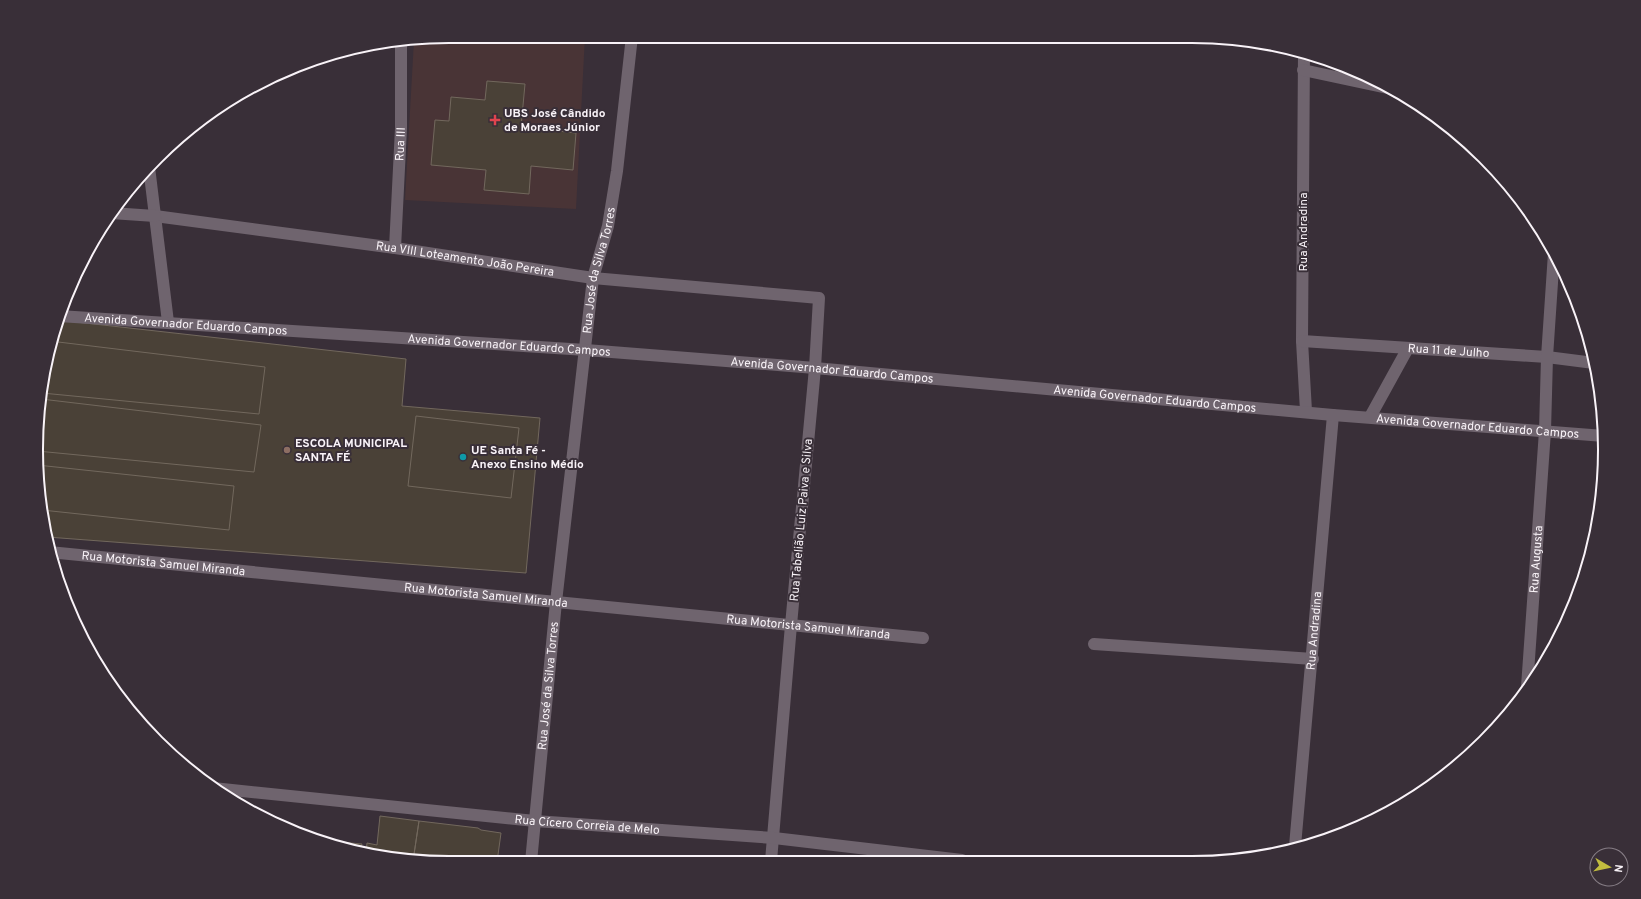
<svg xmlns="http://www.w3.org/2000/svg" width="1641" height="899" viewBox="0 0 1641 899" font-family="Overpass,sans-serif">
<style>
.medical{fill:#493436}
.building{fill:#4a4137;stroke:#72685d}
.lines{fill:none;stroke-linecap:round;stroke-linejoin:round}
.street{stroke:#6f646e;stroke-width:12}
.secondary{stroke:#6f646e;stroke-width:12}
.health-dot{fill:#e0444e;stroke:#392f38;stroke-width:1.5}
.education-dot{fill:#8d6e63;stroke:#392f38;stroke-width:1.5}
.culture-dot{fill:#0f9aa8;stroke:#392f38;stroke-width:1.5}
.labels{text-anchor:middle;stroke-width:4;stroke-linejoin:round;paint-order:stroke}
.poi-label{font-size:12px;font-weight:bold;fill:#f9f3f8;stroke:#392f38;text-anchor:start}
.street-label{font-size:12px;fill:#f9f3f8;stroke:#392f38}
.rim{fill:none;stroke:#f9f3f8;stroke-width:2}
</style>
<rect width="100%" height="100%" fill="#392f38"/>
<path class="medical" d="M450,36H585L576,209L405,200L414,40Z"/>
<path class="building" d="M487,81L525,84L521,127L576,133L573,170L531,166L529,194L484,190L486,170L431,165L435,120L449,121L451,97L485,100Z
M58,320L406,359L402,406L540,418L526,573L47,537L37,477V422L50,343Z
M50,341L265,367L259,414L42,393Z
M41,399L261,425L254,472L37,451V422Z
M416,416L519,428L511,498L408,486Z
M37,465L234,486L229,530L42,510L37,477Z
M380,816L419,821L413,861L366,853L367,843L377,845Z
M419,821L478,828L481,830L501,833L497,862H423L413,861Z
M327,841L362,844L360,852L342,849L327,842Z"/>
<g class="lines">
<g class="street">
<path d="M1304,52L1302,341L1306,411"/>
<path d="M1303,70L1392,89"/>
<path id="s1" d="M155,216L395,248L593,278L819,298L815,368L791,625L771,861"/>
<path id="s2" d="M395,248L401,128V41"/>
<path id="s3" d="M1302,341L1547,357L1594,363"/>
<path d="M1370,417L1408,348"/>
<path id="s4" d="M49,552L923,638"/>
<path d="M1094,644L1313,659"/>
<path id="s5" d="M1527,687L1545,431L1547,357L1554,253"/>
<path id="s6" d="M213,788L535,821L774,838L962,860"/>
<path id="s7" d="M1295,846L1333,415"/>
<path id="s8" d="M531,862L556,602L593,278L608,226L617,171L632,36"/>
</g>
<g class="secondary">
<path d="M149,167L168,322"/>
<path d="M111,213L155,216"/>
<path id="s9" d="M59,316L586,350L815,368L1333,415L1604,436"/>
</g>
</g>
<path class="health-dot" d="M493 114h4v4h4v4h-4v4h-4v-4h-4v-4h4z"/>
<circle class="education-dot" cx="287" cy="450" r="4"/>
<circle class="culture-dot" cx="463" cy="457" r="4"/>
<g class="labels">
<g class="poi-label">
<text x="504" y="117">UBS José Cândido<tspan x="504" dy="14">de Moraes Júnior</tspan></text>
<text x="295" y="447">ESCOLA MUNICIPAL<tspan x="295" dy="14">SANTA FÉ</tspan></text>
<text x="471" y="454">UE Santa Fé -<tspan x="471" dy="14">Anexo Ensino Médio</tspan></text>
</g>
<g class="street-label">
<text dy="4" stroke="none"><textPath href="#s2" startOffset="104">Rua III</textPath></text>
<text transform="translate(1303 232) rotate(-90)" y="4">Rua Andradina</text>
<text dy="4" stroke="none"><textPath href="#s1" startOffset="313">Rua VIII Loteamento João Pereira</textPath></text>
<text dy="4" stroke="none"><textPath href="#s8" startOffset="596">Rua José da Silva Torres</textPath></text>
<text dy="4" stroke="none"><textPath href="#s9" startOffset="127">Avenida Governador Eduardo Campos</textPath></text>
<text dy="4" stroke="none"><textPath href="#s9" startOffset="451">Avenida Governador Eduardo Campos</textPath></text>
<text dy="4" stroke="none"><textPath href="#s3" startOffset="147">Rua 11 de Julho</textPath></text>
<text dy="4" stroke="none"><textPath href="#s9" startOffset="775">Avenida Governador Eduardo Campos</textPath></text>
<text dy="4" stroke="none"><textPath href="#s9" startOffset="1099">Avenida Governador Eduardo Campos</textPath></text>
<text dy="4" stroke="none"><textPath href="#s9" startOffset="1423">Avenida Governador Eduardo Campos</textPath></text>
<text transform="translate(801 520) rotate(-85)" y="4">Rua Tabelião Luiz Paiva e Silva</text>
<text dy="4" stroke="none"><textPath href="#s5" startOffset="128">Rua Augusta</textPath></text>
<text dy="4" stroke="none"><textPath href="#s4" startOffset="115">Rua Motorista Samuel Miranda</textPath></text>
<text dy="4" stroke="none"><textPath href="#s4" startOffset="439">Rua Motorista Samuel Miranda</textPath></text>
<text dy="4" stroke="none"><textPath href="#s4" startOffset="763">Rua Motorista Samuel Miranda</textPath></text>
<text dy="4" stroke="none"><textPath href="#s7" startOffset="216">Rua Andradina</textPath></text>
<text dy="4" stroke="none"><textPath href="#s8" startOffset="177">Rua José da Silva Torres</textPath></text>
<text dy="4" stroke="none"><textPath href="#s6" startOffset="376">Rua Cícero Correia de Melo</textPath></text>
</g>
</g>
<path d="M0 0H1641V899H0ZM449 43H1192A406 406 0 0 1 1598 449V450A406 406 0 0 1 1192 856H449A406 406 0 0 1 43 450V449A406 406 0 0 1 449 43Z" fill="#392f38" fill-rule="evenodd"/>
<path class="rim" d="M449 43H1192A406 406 0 0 1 1598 449V450A406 406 0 0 1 1192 856H449A406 406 0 0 1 43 450V449A406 406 0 0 1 449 43Z"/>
<g transform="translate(1609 867) rotate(99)"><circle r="19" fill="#392f38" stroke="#867d85"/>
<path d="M0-3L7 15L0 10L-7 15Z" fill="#c2bd3f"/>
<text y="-6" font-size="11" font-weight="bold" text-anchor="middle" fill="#f9f3f8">N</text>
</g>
</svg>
